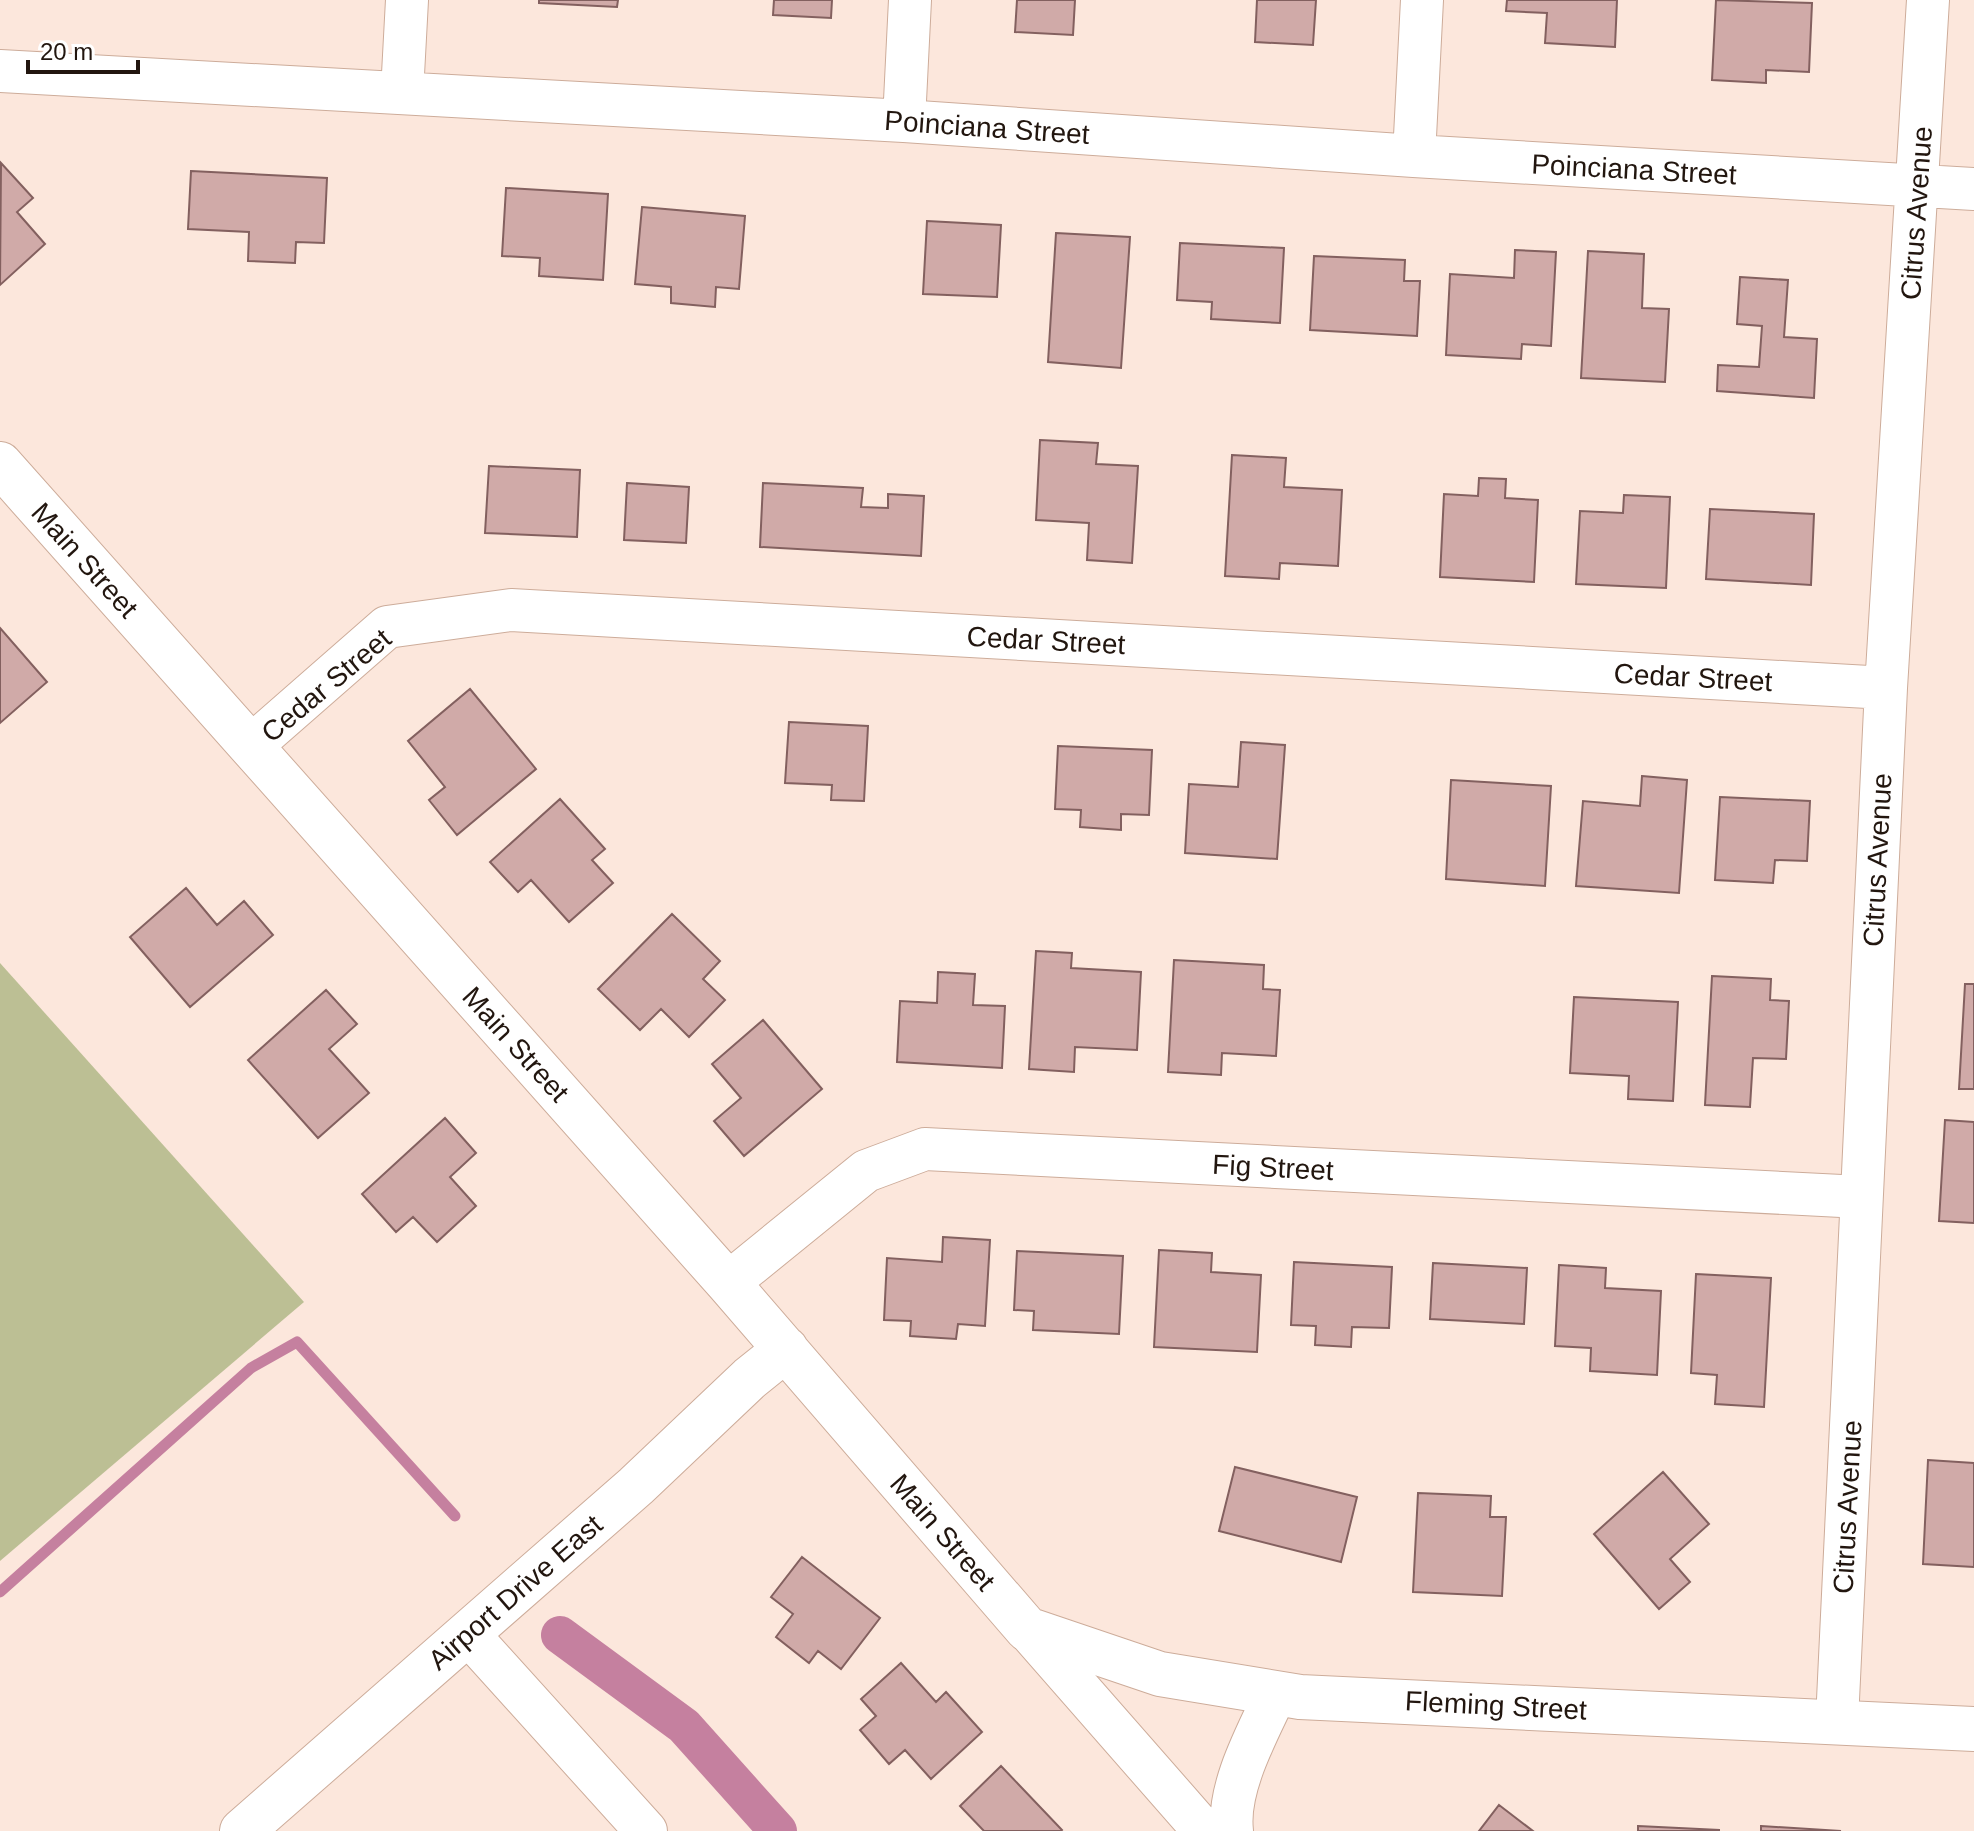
<svg xmlns="http://www.w3.org/2000/svg" width="1974" height="1831" viewBox="0 0 1974 1831" font-family="Helvetica,sans-serif">
<style>
.green{fill:#bcbf94}
.lines{fill:none;stroke-linecap:round;stroke-linejoin:round}
.stream{stroke:#c5809f;stroke-width:11}
.canal{stroke:#c5809f;stroke-width:38}
.building{fill:#d0aaa8;stroke:#83605f;stroke-width:2}
.minor-casing{stroke:#cdac9a;stroke-width:44}
.tertiary-casing{stroke:#cdac9a;stroke-width:46}
.minor{stroke:#fff;stroke-width:42}
.tertiary{stroke:#fff;stroke-width:44}
.labels{text-anchor:middle;stroke-width:6;stroke-linejoin:round;paint-order:stroke}
.street-label{font-size:28px;fill:#22160f;stroke:#fff}
</style>
<rect width="100%" height="100%" fill="#fce7dc"/>
<path class="green" d="M0,963L304,1302L0,1561Z"/>
<g class="lines">
<path class="stream" d="M0,1592L251,1368L297,1342L455,1516"/>
<path class="canal" d="M560,1635L684,1726L778,1831"/>
</g>
<path class="building" d="M539,0H618L617,7L539,3Z
M774,0H832L831,18L773,15Z
M1017,0H1075L1073,35L1015,32Z
M1257,0H1316L1313,45L1255,42Z
M1507,0H1617L1615,47L1545,43L1547,13L1506,11Z
M1716,0L1812,3L1809,72L1766,70V83L1712,80Z
M1,163L33,198L17,212L45,244L0,285Z
M191,171L327,178L324,243L296,242L295,263L248,261L249,232L188,229Z
M506,188L608,194L603,280L539,276L540,258L502,256Z
M642,207L745,216L739,289L716,287L715,307L671,303V287L635,284Z
M927,221L1001,225L997,297L923,294Z
M1056,233L1130,237L1121,368L1048,362Z
M1180,243L1284,248L1280,323L1211,319L1212,302L1177,300Z
M1515,250L1556,252L1551,346L1522,344L1521,359L1446,355L1450,274L1514,278Z
M1588,251L1644,254L1642,308L1669,309L1665,382L1581,378Z
M1314,256L1405,260L1404,281H1420L1417,336L1310,330Z
M1740,277L1788,280L1784,337L1817,339L1814,398L1717,391L1718,365L1759,367L1762,326L1737,324Z
M1040,440L1098,443L1096,464L1138,466L1132,563L1087,560L1089,523L1036,520Z
M1232,455L1286,458L1284,487L1342,490L1338,566L1280,563L1279,579L1225,576Z
M489,466L580,470L577,537L485,533Z
M1479,478L1506,479L1505,498L1538,500L1534,582L1440,577L1444,494L1478,496Z
M627,483L689,487L686,543L624,540Z
M763,483L863,488L861,507L888,508V494L924,496L921,556L760,547Z
M1624,495L1670,497L1666,588L1576,584L1580,511L1623,513Z
M1710,509L1814,514L1811,585L1706,579Z
M0,628L47,682L0,723Z
M470,689L536,769L457,835L429,800L445,787L408,741Z
M789,722L868,726L864,801L831,800L832,785L785,783Z
M1241,742L1285,745L1277,859L1185,853L1189,784L1238,787Z
M1058,746L1152,750L1149,815L1121,814V830L1080,827L1081,810L1055,809Z
M1642,776L1687,780L1679,893L1576,886L1583,801L1640,806Z
M1451,780L1551,786L1545,886L1446,879Z
M1720,797L1810,801L1807,861L1775,860L1773,883L1715,880Z
M560,799L605,849L592,860L613,883L569,922L531,880L518,892L490,862Z
M186,888L217,925L244,901L273,935L190,1007L130,937Z
M672,914L720,961L703,979L725,1000L689,1037L661,1009L640,1030L598,989Z
M1036,951L1072,953L1071,968L1141,972L1137,1050L1075,1047L1074,1072L1029,1069Z
M1174,960L1264,965L1263,989L1280,990L1276,1056L1222,1053L1221,1075L1168,1072Z
M938,972L975,974L973,1005L1005,1006L1002,1068L897,1062L900,1001L937,1003Z
M1712,976L1771,979L1770,1000L1789,1001L1786,1059L1753,1058L1750,1107L1705,1105Z
M1965,984H1974V1089H1959Z
M326,990L357,1024L329,1049L369,1093L318,1138L248,1060Z
M1574,997L1678,1002L1673,1101L1628,1099L1629,1076L1570,1073Z
M763,1020L822,1089L744,1156L714,1121L741,1098L712,1064Z
M445,1118L476,1153L450,1177L476,1206L437,1242L413,1217L396,1232L362,1194Z
M1945,1120L1974,1122V1223L1939,1221Z
M943,1237L990,1240L985,1326L958,1324L956,1339L910,1336L911,1321L884,1320L887,1258L942,1262Z
M1159,1250L1212,1253L1211,1272L1261,1275L1257,1352L1154,1347Z
M1017,1251L1123,1256L1119,1334L1033,1330L1034,1311L1014,1310Z
M1294,1262L1392,1267L1389,1328L1352,1327L1351,1347L1315,1345L1316,1326L1291,1325Z
M1433,1263L1527,1268L1524,1324L1430,1319Z
M1559,1265L1606,1268L1605,1288L1661,1291L1657,1375L1590,1371L1591,1348L1555,1346Z
M1696,1274L1771,1278L1764,1407L1715,1404L1717,1375L1691,1373Z
M1928,1460L1974,1463V1567L1923,1564Z
M1235,1467L1357,1497L1341,1562L1219,1531Z
M1663,1472L1709,1524L1670,1559L1690,1582L1659,1609L1594,1534Z
M1418,1493L1491,1496L1490,1517H1506L1502,1596L1413,1592Z
M802,1557L880,1618L841,1669L818,1651L809,1663L776,1637L793,1614L771,1597Z
M901,1663L936,1702L946,1692L982,1732L931,1779L905,1750L889,1764L860,1730L876,1716L861,1699Z
M1001,1766L1062,1830L1061,1831H984L960,1806Z
M1499,1805L1533,1831H1479Z
M1638,1826L1719,1830V1831H1638Z
M1761,1826L1841,1831H1761Z"/>
<g class="lines">
<defs>
<path id="minor" d="M0,71L904,121L1414,156L1974,189
M402,93L407,0
M904,121L910,0
M1414,156L1422,0
M251,746L387,627L511,610L1886,688
M728,1283L866,1171L925,1149L1861,1197
M1027,1629L1204,1831
M468,1634L646,1831
M1837,1721L1886,688L1928,0
M1232,1831C1227,1787 1258,1732 1276,1693"/>
<path id="tertiary" d="M0,464L728,1283L1027,1629L1160,1674L1300,1697L1974,1729
M242,1831L636,1486L750,1378L786,1349"/>
</defs>
<use href="#minor" class="minor-casing"/>
<use href="#tertiary" class="tertiary-casing"/>
<use href="#minor" class="minor"/>
<use href="#tertiary" class="tertiary"/>
</g>
<g class="labels">
<g class="street-label">
<text transform="translate(987 127) rotate(4)" y="10">Poinciana Street</text>
<text transform="translate(1634 169) rotate(3)" y="10">Poinciana Street</text>
<text transform="translate(1916 213) rotate(-86)" y="10">Citrus Avenue</text>
<text transform="translate(85 560) rotate(48)" y="10">Main Street</text>
<text transform="translate(1046 640) rotate(3)" y="10">Cedar Street</text>
<text transform="translate(1693 677) rotate(3)" y="10">Cedar Street</text>
<text transform="translate(326 685) rotate(-40)" y="10">Cedar Street</text>
<text transform="translate(1877 860) rotate(-87)" y="10">Citrus Avenue</text>
<text transform="translate(516 1044) rotate(48)" y="10">Main Street</text>
<text transform="translate(1273 1167) rotate(3)" y="10">Fig Street</text>
<text transform="translate(1847 1507) rotate(-87)" y="10">Citrus Avenue</text>
<text transform="translate(943 1532) rotate(49)" y="10">Main Street</text>
<text transform="translate(515 1592) rotate(-41)" y="10">Airport Drive East</text>
<text transform="translate(1496 1705) rotate(3)" y="10">Fleming Street</text>
</g>
</g>
<path d="M28 60v12h110v-12" fill="none" stroke="#22160f" stroke-width="4"/>
<text x="40" y="60" font-size="24" fill="#22160f" stroke="#ffffff" stroke-width="6" paint-order="stroke">20 m</text>
</svg>
